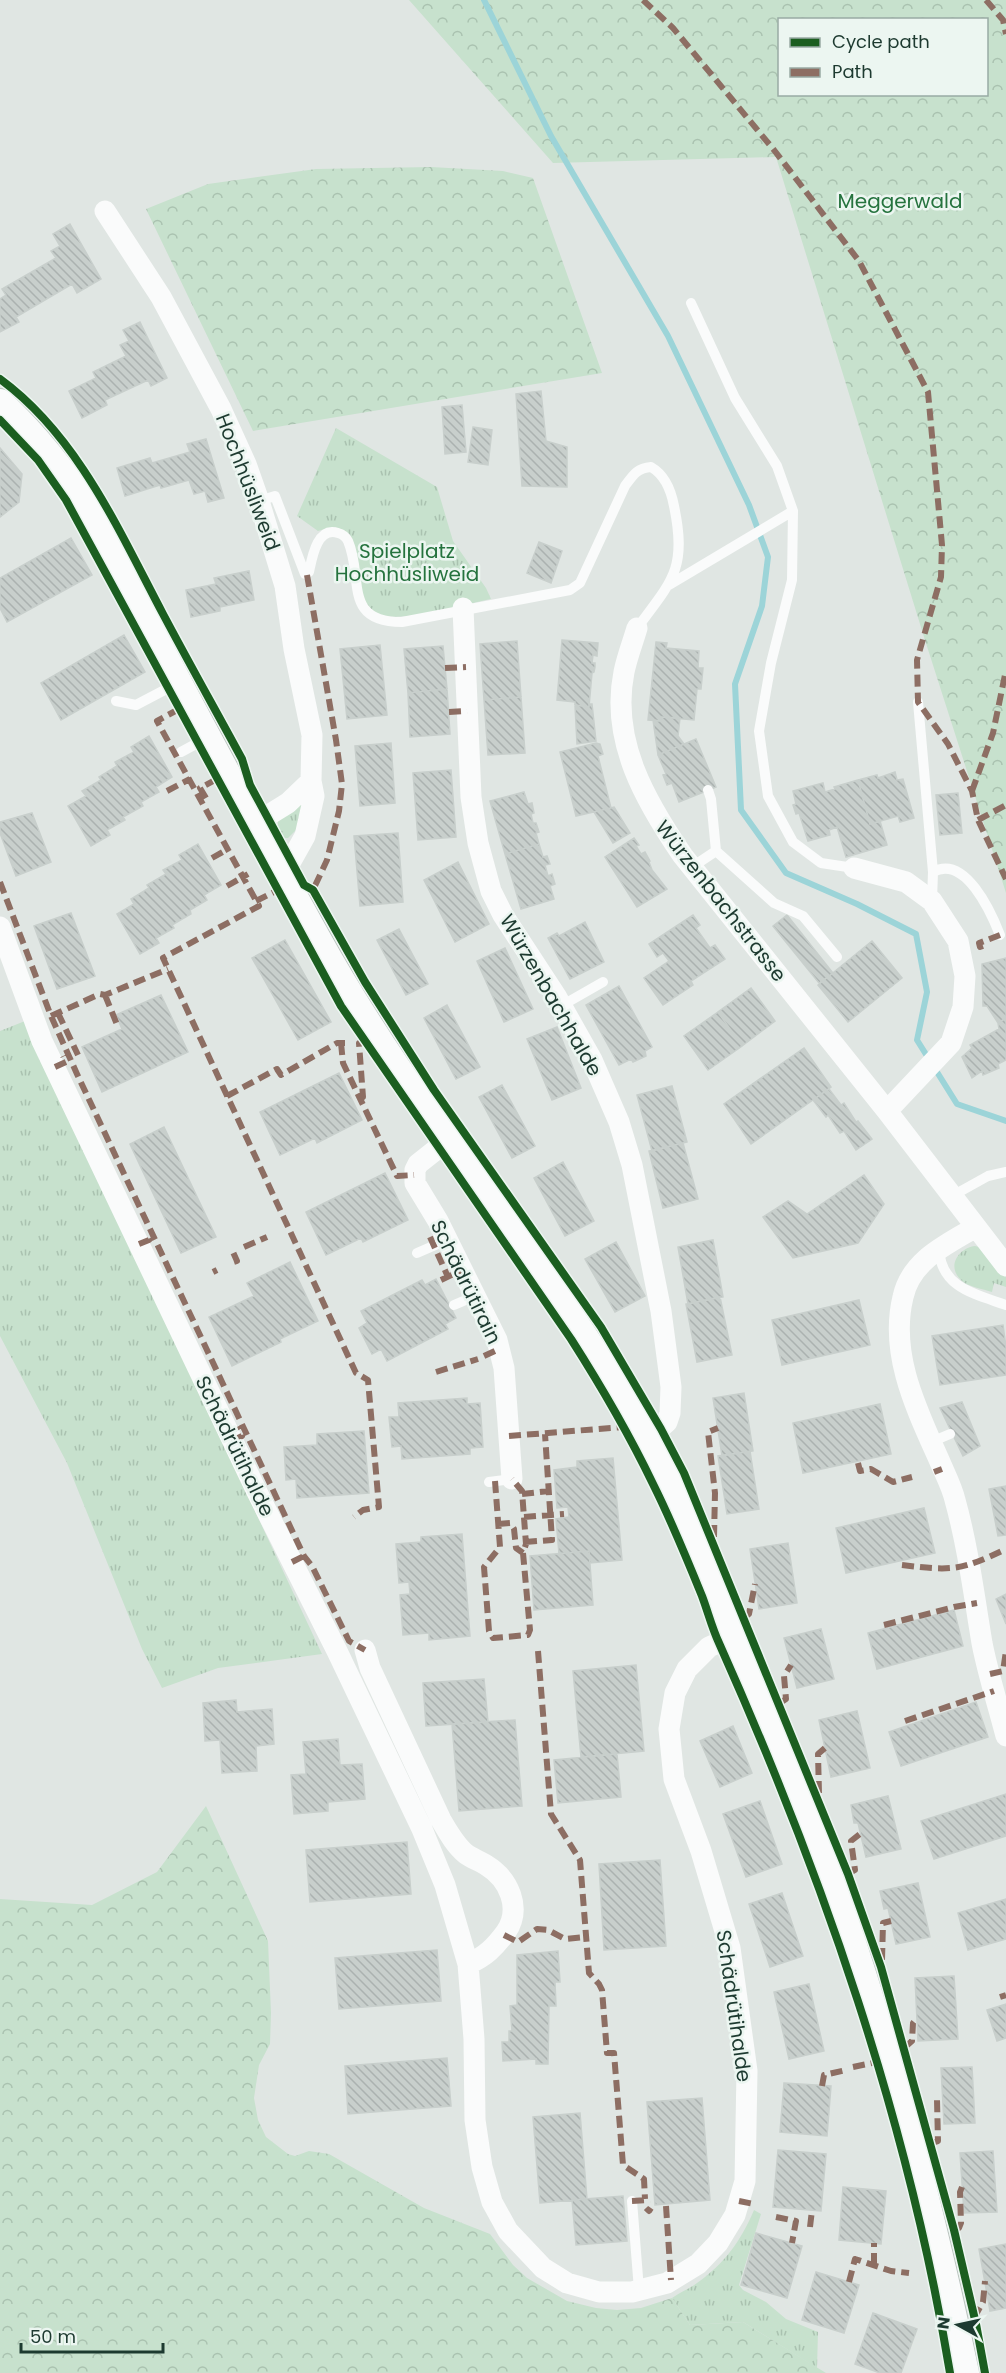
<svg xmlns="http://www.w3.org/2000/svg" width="1006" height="2373" viewBox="0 0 1006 2373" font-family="Poppins,sans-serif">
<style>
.grass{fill:url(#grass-tufts)}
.forest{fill:url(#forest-crowns);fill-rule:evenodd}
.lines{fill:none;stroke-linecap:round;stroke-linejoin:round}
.stream{stroke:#9cd4d8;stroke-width:6}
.building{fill:url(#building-back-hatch);stroke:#c8cfcc;stroke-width:1.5}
.secondary-casing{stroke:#b9c3be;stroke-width:30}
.lane{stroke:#fafbfb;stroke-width:10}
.street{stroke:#fafbfb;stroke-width:21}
.secondary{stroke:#fafbfb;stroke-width:28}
.quiet{stroke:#8d6e63;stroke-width:6;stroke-dasharray:12 6;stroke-linecap:butt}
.cycleway-casing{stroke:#ecf6f1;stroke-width:11}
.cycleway{stroke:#1b5e20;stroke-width:8}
.labels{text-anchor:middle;stroke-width:5;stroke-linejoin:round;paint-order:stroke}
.park-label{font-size:20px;fill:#25733e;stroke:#ecf6f1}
.street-label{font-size:20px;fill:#1d3a30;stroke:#ecf6f1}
</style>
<defs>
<pattern id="grass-tufts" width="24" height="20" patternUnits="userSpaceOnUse" patternTransform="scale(1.5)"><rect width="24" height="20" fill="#c7e1cd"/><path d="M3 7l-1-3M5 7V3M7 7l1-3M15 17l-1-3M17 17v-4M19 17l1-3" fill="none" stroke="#aac2b0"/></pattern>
<pattern id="forest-crowns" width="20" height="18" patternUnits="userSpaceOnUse" patternTransform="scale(1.5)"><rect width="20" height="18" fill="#c7e1cd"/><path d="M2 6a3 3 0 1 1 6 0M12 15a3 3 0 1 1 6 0" fill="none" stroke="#aac2b0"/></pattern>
<pattern id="building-back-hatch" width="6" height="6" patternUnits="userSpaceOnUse" patternTransform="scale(1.5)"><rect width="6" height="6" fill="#c8cfcc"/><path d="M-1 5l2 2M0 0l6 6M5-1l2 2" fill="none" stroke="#abb2b0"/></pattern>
</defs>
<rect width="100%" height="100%" fill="#e0e6e3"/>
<path class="grass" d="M336,428L437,487L453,541L486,588L491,599C462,605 413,620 385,616C374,614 365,604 361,595C354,577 353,553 350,535C339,525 331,527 318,531L297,516Z
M305,799L296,830L288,838H284L278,826V821Z
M25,1021L322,1654L218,1668L162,1688L142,1649L67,1463L0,1336V1031Z
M975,1246L983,1248L1006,1275V1287L994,1283L992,1292C983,1289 968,1287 961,1280C946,1266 959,1248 975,1246Z
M754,2210L761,2214L739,2285L743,2290L766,2302L786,2319L818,2332L817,2368L743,2322L690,2325L672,2298C680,2292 689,2289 697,2283C724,2264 741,2241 754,2210Z"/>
<path class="forest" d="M409,0H1006V893L924,637L776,157L553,163ZM780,20H986V94H780Z
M431,167L503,171L533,178L602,373L253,431L146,209L208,184L316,169Z
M206,1806L268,1941L271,2013L270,2044L259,2065L254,2098L258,2120L266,2137L288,2154L295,2156L309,2151L329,2154L424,2208L490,2234L513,2265L527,2278L567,2301L596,2308L617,2310L641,2308L672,2298L690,2325L743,2322L826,2373H0V1899L92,1905L157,1872Z"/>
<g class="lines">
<path class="stream" d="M484,0L551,136L668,336L749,505L768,557L762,606L735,684L741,810L786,873L857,904L916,934L927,992L917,1040L957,1104L1006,1121"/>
</g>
<path class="building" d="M70,224L101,279L77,293L72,284L16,317L19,322L0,332V299L6,295L2,289L56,258L51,251L60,246L53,234Z
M140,322L167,378L151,386L148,380L105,400L107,405L82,418L69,391L96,378L93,372L126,356L120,345L129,341L123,330Z
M541,391L546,441L567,447V487L522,486L516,394Z
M462,405L466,452L445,454L442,407Z
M473,427L492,430L488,465L468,462Z
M206,439L224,498L208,502L205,491L194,494L189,480L161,488L160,485L125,496L117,468L150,458L152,463L190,452L187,444Z
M0,448L22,474L19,502L0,517Z
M71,538L92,575L7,622L0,608V578Z
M539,542L562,551L551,583L527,573Z
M249,571L254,600L220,607V611L191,617L186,590L216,584L214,578Z
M124,635L145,672L61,720L41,683Z
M562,640L598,643L597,656L593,655L592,663H595V667L594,672L592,673L589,707L575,705V702L557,700Z
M517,641L521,697L484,700L480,644Z
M656,642L667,643L666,648L699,651L698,668H703L701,689H697L694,720L661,717L660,721L648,720Z
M380,645L387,715L347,719L340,649Z
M443,646L447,689L408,693L404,649Z
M447,689L450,734L410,737L408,693Z
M521,697L525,753L488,755L484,700Z
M589,704H592L596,741L577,744L575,705L589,707Z
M661,717L680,718L678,736L684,744L658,755L653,720L660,721Z
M149,736L172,777L156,787L159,792L141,802L143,806L123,817L125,820L107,830L110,835L91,846L68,806L86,796L82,791L101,780L99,777L117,766L115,762L134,752L131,747Z
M696,739L716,787L679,802L672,783L667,785L663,775L666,774L658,755Z
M391,743L395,803L360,806L355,746Z
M596,743L600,744L603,754L598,756L611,808L576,816L560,752Z
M451,770L456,837L418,840L413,773Z
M895,772L897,780L903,779L914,818L900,822L898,816L870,824L858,780L877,775L878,778Z
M858,780L870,824L880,821L887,845L846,857L837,827L829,830L830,835L808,841L799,813L796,814L793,805L796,804L793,791L823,783L825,792L835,789L834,787Z
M524,792L528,804L532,803L534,813L531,814L533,823H536L539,832L536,833L539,844L505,854L490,801Z
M958,793L962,833L940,835L936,795Z
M614,807L630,833L613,843L594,812Z
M32,813L51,862L16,876L0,833V822Z
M398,833L403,902L360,906L354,836Z
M634,838L639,845L636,846L641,854L645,852L650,861L649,862L652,870L667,889L637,907L605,857Z
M198,844L221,885L204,895L207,900L190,910L191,914L172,925L174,928L156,938L159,943L140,954L117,914L134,904L131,899L149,888L147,885L166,874L163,870L182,860L179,855Z
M539,844L543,857L547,856L550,864L545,865L548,876L552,874L555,884L550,886L554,899L521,909L505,854Z
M458,862L489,924L455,942L424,880Z
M71,913L95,976L57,989L34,926Z
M693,915L700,925L696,928L710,948L715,945L725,959L691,981L693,985L663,1005L644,978L669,961L663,953L657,957L649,944Z
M787,915L833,973L819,983L773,926Z
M585,922L604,962L570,979L548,938L557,933L559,936Z
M399,929L428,984L406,995L377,940Z
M285,940L331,1022L298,1040L252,958Z
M872,941L902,978L848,1022L818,985Z
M505,948L533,1009L504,1022L477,961Z
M1006,958V1018L998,1023L987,1006H983L982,964Z
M619,986L652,1047L645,1051L646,1056L633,1062L631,1059L619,1065L586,1005Z
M751,988L775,1021L742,1046L718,1012Z
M161,995L188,1052L102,1092L82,1047L122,1029L116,1015Z
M447,1005L480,1067L456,1079L424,1018Z
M718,1012L742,1046L708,1070L684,1036Z
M1006,1018V1060L998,1064L999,1068L983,1075L982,1071L972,1078L962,1057L972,1048L970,1045L999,1029L998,1023Z
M557,1027L581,1088L552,1100L527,1039Z
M804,1048L831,1087L751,1144L724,1104Z
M339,1073L362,1120L317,1143L315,1138L280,1155L260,1112Z
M502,1085L535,1146L512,1158L479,1097Z
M672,1086L687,1142L652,1151L637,1095Z
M829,1089L841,1105L844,1103L856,1122L858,1121L872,1139L856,1150L844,1131L840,1133L828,1115L826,1117L813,1100Z
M164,1127L216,1237L181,1253L130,1144Z
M683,1143L698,1199L663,1208L649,1151Z
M563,1162L594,1221L565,1236L534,1178Z
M385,1173L408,1220L363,1242L361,1238L326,1255L306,1212Z
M864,1175L884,1204L858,1243L793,1258L763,1217L788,1201L807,1214Z
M713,1240L723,1297L688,1304L678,1247Z
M616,1242L645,1296L615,1312L585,1259Z
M290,1262L318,1321L280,1339L281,1342L232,1366L209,1317L254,1296L247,1283Z
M436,1279L456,1318L445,1324L448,1329L387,1361L381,1349L372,1354L359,1328L367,1323L361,1311L422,1280L425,1285Z
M720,1297L732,1355L697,1362L686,1304Z
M859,1300L870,1345L782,1365L772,1320Z
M1003,1325L1006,1347V1375L940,1385L932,1336Z
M744,1393L753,1451L722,1456L713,1398Z
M467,1398V1404L480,1403L483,1447L470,1448V1454L402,1459L401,1446L392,1447L389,1417H399L398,1403Z
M962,1402L980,1446L963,1456L940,1408Z
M880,1404L891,1454L803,1473L793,1423Z
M364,1431L369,1493L297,1498L296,1479L286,1480L284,1447L317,1445V1434Z
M750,1451L759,1509L727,1514L718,1456Z
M613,1458L622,1560L590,1563L589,1551L559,1554L556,1519L569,1517L568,1507L557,1508L554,1470L577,1467V1461Z
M1006,1486V1535L998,1536L989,1489Z
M924,1508L935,1553L846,1573L836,1528Z
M462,1534L470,1636L429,1640V1633L403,1635L400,1595L410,1594L409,1582L399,1583L396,1544L421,1542V1537Z
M788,1543L797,1603L759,1609L750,1549Z
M589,1551L593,1605L534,1610L530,1556Z
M1006,1594V1624L996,1599Z
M954,1610L963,1646L877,1669L868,1633Z
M821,1629L834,1679L797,1688L784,1638Z
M636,1665L644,1751L581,1757L573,1671Z
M484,1679L488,1722L426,1726L423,1683Z
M236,1700L237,1712L272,1709L274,1744L256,1746L257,1771L222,1773L220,1740L205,1741L203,1703Z
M976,1702L988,1737L901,1766L889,1732Z
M857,1711L870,1768L831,1777L819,1720Z
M515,1720L522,1806L459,1811L452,1724Z
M733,1726L752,1773L720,1787L700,1741Z
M338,1739L340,1765L362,1764L365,1799L328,1802V1811L294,1814L291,1775L306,1774L303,1742Z
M617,1754L621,1797L558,1803L554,1760Z
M1006,1794V1836L934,1859L921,1821Z
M888,1796L901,1849L866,1857L858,1823H854L851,1805Z
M760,1801L782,1864L746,1877L723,1814Z
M407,1842L411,1894L310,1902L306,1850Z
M660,1860L666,1946L604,1950L599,1864Z
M918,1883L930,1937L896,1944L888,1908L884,1909L880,1891Z
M782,1893L803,1956L770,1967L749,1904Z
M1006,1899V1939L968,1950L958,1913Z
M437,1950L441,2001L339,2009L335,1958Z
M558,1951L560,1982H555L556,2006H549L548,2064H536V2059L503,2061L502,2042H509V2031H512L510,2006L517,2005V1955Z
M954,1976L958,2039L918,2041L915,1978Z
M809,1984L824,2051L789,2059L774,1992Z
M1006,2004V2038L997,2041L987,2010Z
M447,2058L451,2106L348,2114L345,2066Z
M972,2067L975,2123L944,2124L941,2068Z
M784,2083L831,2086L827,2136L780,2132Z
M702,2098L710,2200L655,2205L647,2102Z
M580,2113L587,2199L540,2203L533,2117Z
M778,2150L826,2154L821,2211L773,2207Z
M993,2151L997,2212L964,2213L960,2153Z
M843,2187L886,2191L881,2244L839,2240Z
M623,2196L627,2241L576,2245L572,2200Z
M756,2233L802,2246L787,2298L741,2285Z
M1006,2244V2308L990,2311L979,2249Z
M816,2272L859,2285L844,2333L802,2320Z
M873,2313L917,2329L901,2373H880L855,2364Z"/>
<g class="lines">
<defs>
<path id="secondary" d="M0,403C55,454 96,516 129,583C138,603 147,624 157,643C209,742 262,840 316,937C413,1113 548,1264 646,1438C685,1506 708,1581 738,1653C775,1742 813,1830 845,1922C895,2069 933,2221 965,2373"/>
</defs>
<use href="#secondary" class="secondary-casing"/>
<path class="lane" d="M691,303L735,398L777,466L793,511
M259,501L275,496L305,574L309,572C312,558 317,526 338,533C342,534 346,537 348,541C364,578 342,622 402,622L570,590L580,583L625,486C633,475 637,468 651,467C665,475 671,490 674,506C687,568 673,580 637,628
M669,585L793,511L792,580L771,663L759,731L768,796L793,842L821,863L854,868
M116,701L136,705L176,684
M918,702L933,872L932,900
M181,752L207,738
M716,851L774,903L803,916L837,957
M692,867L716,851L711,799L708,790
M933,872C965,854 991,912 1000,935
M561,1006L603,982
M952,1196L988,1176L1006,1172
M939,1249C941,1288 975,1294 1006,1305
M417,1253L447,1240
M454,1305L475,1296
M931,1442L950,1434
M489,1482L512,1479
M632,2201L639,2290"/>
<path class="street" d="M105,211L161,297L221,409L246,464L259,501L285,586L294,649L312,735L311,781L314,796L305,836L291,861L279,869
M463,608L471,797L478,843L491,891L503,915L556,996L592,1060L619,1122L632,1165L661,1311L671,1387L670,1413L667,1422L647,1440
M637,628C633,642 627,657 624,672C610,741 646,802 683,856L887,1111L1006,1266
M254,824L288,803L311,781
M854,868L906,882L932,901L958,941L965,976L963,1007L951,1043L887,1111
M0,927L42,1041L257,1492L337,1651L422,1829L445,1885L468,1964L474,2039L475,2120L482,2167L492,2202L508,2231L543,2268L567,2283L599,2292H632L667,2283L698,2264L718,2243L735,2215L745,2181L747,2071L730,1948L701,1851L674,1779L669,1729L675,1693L687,1669L709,1647L731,1637
M447,1141L418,1164L415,1170V1183L438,1221L497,1340L504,1368L512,1479
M976,1227C946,1245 911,1260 903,1297C889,1355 917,1410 940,1462C945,1474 952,1487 955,1500C968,1547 974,1595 982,1643C988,1674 998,1705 1006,1736
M365,1650L370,1668L441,1820C448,1832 455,1845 466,1854C471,1858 480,1861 486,1865C509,1879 522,1908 506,1932C495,1947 485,1957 468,1964"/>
<use href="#secondary" class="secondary"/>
<path class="quiet" d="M643,0L673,28L774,150L859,261L928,392L942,545L941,577L917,660L918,702L948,744L972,791L978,820L1006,879
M986,0L1003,20L1006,34
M307,575L336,740L342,784L339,811L327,860L313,890
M445,668L466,667
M179,709L157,721L259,906L163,958L356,1373L368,1380L379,1507L363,1510L354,1517
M449,712L467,711
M167,791L190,779
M972,791L993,733L1006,670
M206,798L200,788L217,779
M978,820L1006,805
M212,858L228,849
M0,882L51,1016L77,1074L304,1556L312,1566L349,1641L365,1650
M227,886L248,874
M256,901L278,890
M983,946L980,947L979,943L1000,935
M105,995L118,1027
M58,1013L78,1055
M51,1016L100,994L105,995L168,969
M341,1043L343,1063L397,1176L414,1175
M55,1067L66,1062L63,1056
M227,1096L277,1069L281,1075L337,1043H345
M360,1099L363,1097L359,1043L364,1040
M430,1237L448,1277
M139,1244L149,1240L146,1234
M244,1247L267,1237
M234,1262L237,1261L233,1252L237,1251
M213,1272L217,1270
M441,1280L462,1270
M484,1356L499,1349
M436,1372L478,1359
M509,1436L624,1427
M232,1441L242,1436L237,1427
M858,1463L860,1471L871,1469L893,1482L912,1477
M934,1472L942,1469
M495,1481L500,1547L484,1567L489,1631L493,1638L528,1635L530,1630L523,1553L526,1544L522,1491L512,1479
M522,1494L549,1491
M524,1517L564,1514
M498,1524L510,1523L514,1529L516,1548L523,1553
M714,1537L715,1493L708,1432L718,1428
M525,1542L552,1540L545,1434
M292,1562L304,1556
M902,1565C952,1571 960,1571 1006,1549
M744,1618L749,1614L755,1584
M884,1625L954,1607L977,1603
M538,1651L551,1814L580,1860L589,1973L599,1984L602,1990L607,2053H614L623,2165L644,2179L645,2199
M990,1674L1003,1671L1006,1651
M780,1703L786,1699L784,1676L791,1665
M905,1721L994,1691
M819,1793L818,1754L825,1748
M848,1874L855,1870L851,1841L860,1834
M504,1935L518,1942L537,1929L548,1930L565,1939L586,1937
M882,1960L883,1923L891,1921
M1000,1997L1006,1995
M904,2048L912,2041L913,2023L917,2018
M853,2067L877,2062
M822,2086L824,2075L846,2070
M931,2143L938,2141L937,2100H942
M632,2201L650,2200
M739,2201L754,2204
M666,2206L671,2280
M646,2208L649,2211L651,2208
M776,2217L796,2221L792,2243
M810,2227L812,2210
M954,2230L959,2228L961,2223L960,2192L962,2187
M874,2265V2243
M849,2282L855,2259L891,2271L909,2273
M974,2318L983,2302L985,2281"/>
<defs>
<path id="cycleway" d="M0,379C78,436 119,531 163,614C189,663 216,711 242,759L250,785L304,885L313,890L365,982L434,1090L601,1327L661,1429L684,1473L848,1874L881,1967L954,2230L976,2324L985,2373
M0,420L38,460L66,500L341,1006L571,1339C601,1386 629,1434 653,1484C671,1520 687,1559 702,1596C708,1612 712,1628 719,1643C823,1876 908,2120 950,2373"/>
</defs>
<use href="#cycleway" class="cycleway-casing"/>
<use href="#cycleway" class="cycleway"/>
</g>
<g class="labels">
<g class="park-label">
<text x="900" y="208">Meggerwald</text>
<text x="407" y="558">Spielplatz<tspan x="407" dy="23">Hochhüsliweid</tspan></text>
</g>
<g class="street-label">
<text transform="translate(248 482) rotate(69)" y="7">Hochhüsliweid</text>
<text transform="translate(721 901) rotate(52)" y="7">Würzenbachstrasse</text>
<text transform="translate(551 995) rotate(60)" y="7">Würzenbachhalde</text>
<text transform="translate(466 1282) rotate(64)" y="7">Schädrütirain</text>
<text transform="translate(235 1446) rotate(64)" y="7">Schädrütihalde</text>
<text transform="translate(734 2006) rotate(82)" y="7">Schädrütihalde</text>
</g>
</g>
<rect x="778" y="18" width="210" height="78" fill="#ecf6f1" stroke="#99aba4" stroke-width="1.5"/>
<rect x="790" y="38" width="30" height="9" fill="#1b5e20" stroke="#99aba4" stroke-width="1.5"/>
<text x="832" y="48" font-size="18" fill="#1d3a30">Cycle path</text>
<rect x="790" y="68" width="30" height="9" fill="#8d6e63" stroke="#99aba4" stroke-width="1.5"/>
<text x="832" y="78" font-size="18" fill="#1d3a30">Path</text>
<g transform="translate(958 2325) rotate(278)" stroke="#ecf6f1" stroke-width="4.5" paint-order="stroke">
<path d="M0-4.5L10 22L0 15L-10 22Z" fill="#1d3a30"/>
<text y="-9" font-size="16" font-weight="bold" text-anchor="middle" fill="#1d3a30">N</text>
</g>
<path d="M21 2343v9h142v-9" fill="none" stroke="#1d3a30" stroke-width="3"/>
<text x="30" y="2343" font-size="18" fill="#1d3a30" stroke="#ecf6f1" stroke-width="4.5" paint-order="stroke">50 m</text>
</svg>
